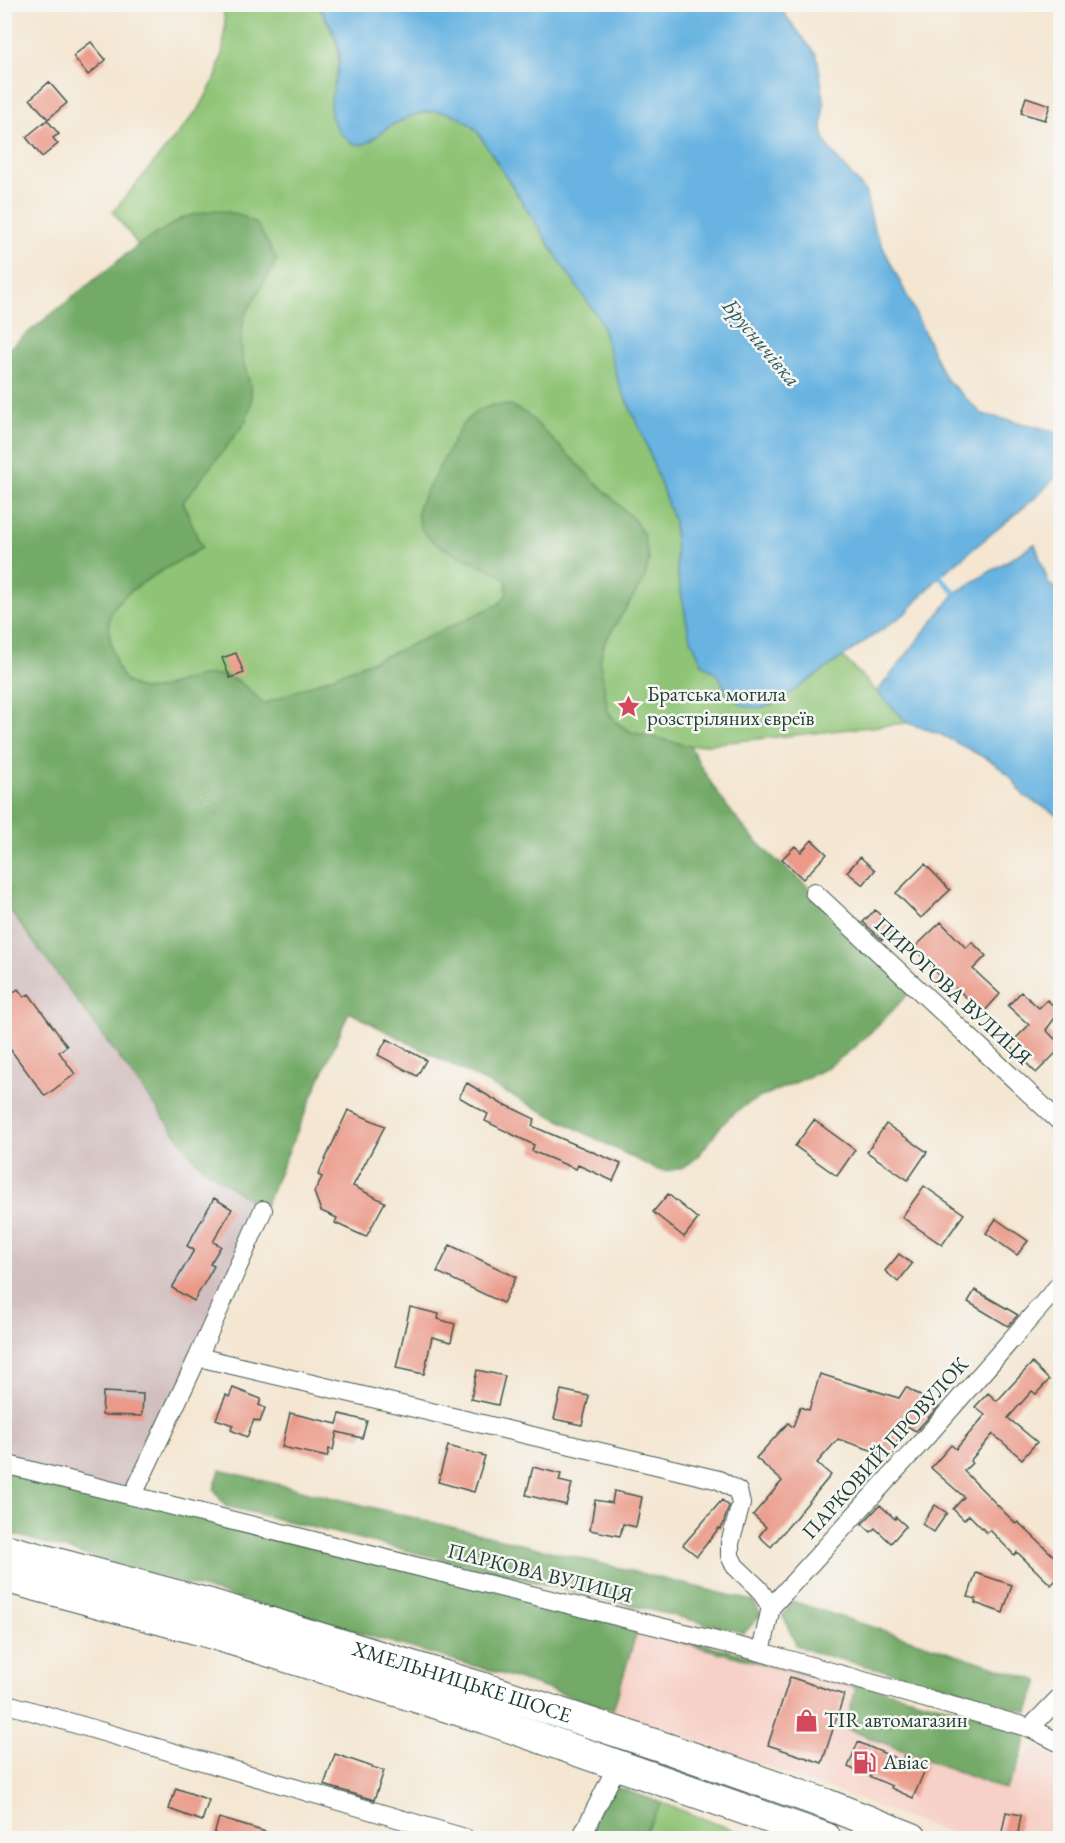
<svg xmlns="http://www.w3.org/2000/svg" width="1065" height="1843" viewBox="0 0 1065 1843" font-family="'EB Garamond',serif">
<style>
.built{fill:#f7d1c7}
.industrial{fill:#d2bfc0}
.green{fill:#8fc476;stroke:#578055;stroke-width:1.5}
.forest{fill:#73aa67;stroke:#49744e;stroke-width:1.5}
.water{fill:#68b3e1;stroke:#44788a;stroke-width:1.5}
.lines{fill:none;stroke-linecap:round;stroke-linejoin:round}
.stream{stroke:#68b3e1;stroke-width:4.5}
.building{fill:#eb9a89}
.minor-casing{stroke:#3f564c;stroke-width:20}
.trunk-casing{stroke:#3f564c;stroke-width:32}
.minor{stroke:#fff;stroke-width:18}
.trunk{stroke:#fff;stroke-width:30}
.labels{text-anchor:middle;stroke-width:5;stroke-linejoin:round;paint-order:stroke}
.poi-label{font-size:21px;fill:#1f3d34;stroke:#f6f6f2;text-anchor:start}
.street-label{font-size:21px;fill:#1f3d34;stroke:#f6f6f2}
.water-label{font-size:22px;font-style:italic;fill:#315a5f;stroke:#f6f6f2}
</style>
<rect width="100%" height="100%" fill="#f6f6f2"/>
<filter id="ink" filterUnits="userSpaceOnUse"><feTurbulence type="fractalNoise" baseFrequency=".0167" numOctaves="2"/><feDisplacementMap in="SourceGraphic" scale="12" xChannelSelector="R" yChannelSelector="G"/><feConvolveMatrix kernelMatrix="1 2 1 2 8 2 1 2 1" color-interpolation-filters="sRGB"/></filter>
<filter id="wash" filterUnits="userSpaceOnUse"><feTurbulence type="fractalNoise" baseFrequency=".008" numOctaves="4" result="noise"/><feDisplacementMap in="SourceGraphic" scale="24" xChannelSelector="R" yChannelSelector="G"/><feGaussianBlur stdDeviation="1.35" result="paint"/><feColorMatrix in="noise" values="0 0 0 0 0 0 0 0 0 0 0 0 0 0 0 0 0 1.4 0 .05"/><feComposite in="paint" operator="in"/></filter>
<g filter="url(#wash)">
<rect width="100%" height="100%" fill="#f4e6d1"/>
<path class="built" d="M637,1631L856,1689L845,1728L1005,1791L1035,1746L1060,1760V1838H962L613,1710Z"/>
<path class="industrial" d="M4,904L193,1157L204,1168L263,1210L133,1495L5,1464Z"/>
<path class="green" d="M223,5H317C346,48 340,59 330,107L389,127C422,109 448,102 477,131L565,269L600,320L619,384L644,438L674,522L677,570L689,634L702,663L719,676L728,695L760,708L776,703L843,657L908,723L690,746L631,732L617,723L608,711L599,661L605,641L645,578L635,521L527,414L497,572L506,580L507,595L500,604L400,650L264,704C255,697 246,685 236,680C215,670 194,678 173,684C163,688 153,691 142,689C125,686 117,671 114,656C111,643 107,629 110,615C116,593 181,560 201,548L183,502L244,423L251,405V388L242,357L241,335L244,318L138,245L113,212L200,107L216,77L223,49L225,25Z
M662,1803L754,1838H641Z"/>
<path class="forest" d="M216,210L238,214L257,224L277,260L244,317L241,335L242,357L251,388V405L245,423L183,502L202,548C181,560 116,593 110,615C107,629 111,643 114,656C117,671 125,686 142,689C153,691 163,688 173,684C194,678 215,669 236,680C246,685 255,697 264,704L400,650L499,604L507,594L506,580C483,559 423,552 418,519C417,515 418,509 419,505L462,425L476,412L492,405H510L527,414L635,521L644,535L649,559L645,578L605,641L600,661L608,712L617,723L631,732L690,746C709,783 732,817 762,847C778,863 797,877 814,892C849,923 882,955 916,986C889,1013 857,1050 824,1069C796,1085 763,1092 737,1111C706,1132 702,1177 657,1170L349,1012L263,1210L204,1168L193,1157L5,904V351L138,245L184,217Z
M4,1464L1030,1728L1016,1771L1005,1790L845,1728L856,1688L637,1631L613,1710L492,1671L5,1532Z
M220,1470L753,1601L761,1615L744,1633L225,1506L214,1489Z
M792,1601L1039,1681L1028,1712L959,1690L816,1653L796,1645L783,1616Z
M608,1784L662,1803L641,1838H581Z"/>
<path class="water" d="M317,5H773L783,12L817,56L824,100L822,128L824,139L831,151L865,191L874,229L913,308L945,378L982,414L1060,432V473L1034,499L940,576L906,613L776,703L760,708L744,706L728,695L719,676L702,663L689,634L677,570L674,522L644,438L619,384L600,320L565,269L477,131C448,102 419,108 386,129C380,133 371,142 364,144C356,146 348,141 343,136C315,106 343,83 339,50C337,33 327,18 317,5Z
M1035,544L1049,585L1060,589V816L1024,796L1009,775L991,761L940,734L908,723L877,692L955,593Z"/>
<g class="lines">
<path class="stream" d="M937,573L957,595"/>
</g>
<g id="blocks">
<path class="building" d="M91,42L106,60L88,75L73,56Z
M49,82L67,103L48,119L30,99Z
M1026,97L1050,105L1045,120L1021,113Z
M47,120L59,134L53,138L58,144L42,157L26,137Z
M236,653L244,673L230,678L222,658Z
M812,840L827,854L803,879L782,859L795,846L801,852Z
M860,857L875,870L863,885L847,872Z
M925,864L950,890L921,918L896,893Z
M875,910L894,929L882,940L863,922Z
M941,922L966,948L972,942L986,956L973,969L1000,994L983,1013L956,988L947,997L933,983L940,976L914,948Z
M18,989L24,997L29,994L67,1046L59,1052L75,1074L45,1096L4,1041V999Z
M1021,992L1039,1008L1047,1000L1060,1011L1046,1030L1060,1044V1049L1036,1073L1009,1045L1029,1025L1008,1006Z
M387,1039L426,1060L417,1076L378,1055Z
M467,1083L505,1106L506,1105L535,1119L532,1126L621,1164L613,1181L578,1165L576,1169L532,1151L534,1145L485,1121L488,1114L459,1097Z
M348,1110L385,1126L353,1186L385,1202L366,1237L335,1223L337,1218L321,1211L314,1192L322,1177L318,1175Z
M814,1120L855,1150L837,1176L795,1146Z
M886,1124L927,1152L908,1180L867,1152Z
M924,1186L964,1214L942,1245L902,1217Z
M668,1194L698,1219L684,1237L653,1212Z
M214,1198L232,1209L213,1242L221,1246L210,1264L214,1266L194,1301L172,1288L194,1250L187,1246Z
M996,1219L1028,1241L1017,1255L986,1233Z
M450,1245L516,1277L503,1303L437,1272Z
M899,1254L912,1264L898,1282L885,1271Z
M975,1290L1018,1315L1008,1326L968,1302Z
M410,1307L439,1314L438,1319L455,1324L451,1342L432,1337L424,1374L396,1368Z
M1032,1363L1049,1380L1036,1394L1032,1391L1008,1418L1037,1442L1022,1459L993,1434L970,1461L972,1463L964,1471L1016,1524L1018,1522L1060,1562V1576L1051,1585L1020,1555L1017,1552L1014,1555L990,1530L987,1533L969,1515L964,1520L953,1509L964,1497L931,1468L951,1445L956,1449L985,1415L975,1407L988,1393L997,1401Z
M477,1370L505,1376L498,1405L471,1399Z
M820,1374L899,1398L906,1387L938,1407L916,1431L903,1424L892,1457L838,1439L817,1463L831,1475L771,1547L759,1536L766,1527L753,1515L782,1481L756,1458L788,1423L793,1427L800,1407L809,1410Z
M233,1388L261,1399L259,1405L265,1408L260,1422L254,1420L247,1437L231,1430L233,1425L216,1419L226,1395L229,1397Z
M561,1390L589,1396L582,1425L554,1419Z
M103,1392L143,1394L142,1416L102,1415Z
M290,1413L337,1424L340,1414L367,1421L362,1438L337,1432L333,1450L329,1449L327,1457L282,1447Z
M448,1446L485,1456L474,1492L438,1482Z
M533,1467L561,1474L559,1481L572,1484L566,1505L526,1495Z
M614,1491L642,1497L636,1527L623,1524L620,1536L590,1530L595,1500L612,1503Z
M722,1500L729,1506L723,1525L720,1529L719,1528L697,1556L683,1545Z
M880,1505L895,1519L896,1517L906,1526L891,1543L875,1528L871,1532L862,1524Z
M935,1505L947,1513L934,1532L922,1524Z
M976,1573L1012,1585L1003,1613L975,1603L976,1599L968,1597Z
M790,1677L844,1695L822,1763L768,1745Z
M858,1742L902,1761L904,1755L927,1765L913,1798L891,1788L892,1786L848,1767Z
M335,1754L384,1771L374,1800L324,1785Z
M176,1788L209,1800L202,1821L169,1809Z
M1006,1812L1021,1815L1017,1839L1001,1837Z
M219,1818L276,1835L275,1839H226L214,1835Z"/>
</g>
</g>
<g filter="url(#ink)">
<use href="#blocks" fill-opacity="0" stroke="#3f564c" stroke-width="1.5"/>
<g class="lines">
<defs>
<path id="minor" d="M814,892L1060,1122
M198,1357L719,1480L738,1491L741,1504L730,1543V1556L735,1566L759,1589L771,1607
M4,1464L761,1652L1030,1728L1060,1743
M133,1495L198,1357L263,1210
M761,1652L771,1607L926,1437L1060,1284
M4,1703L465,1838
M1030,1728L1060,1697
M581,1838L618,1764"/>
<g id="trunk">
<path id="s1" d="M4,1549L210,1604L494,1691L666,1748L826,1804L912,1838"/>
<path d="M4,1577L203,1631L486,1719L826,1838"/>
</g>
</defs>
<use href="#minor" class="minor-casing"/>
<use href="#trunk" class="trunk-casing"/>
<use href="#minor" class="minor"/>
<use href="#trunk" class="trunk"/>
</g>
</g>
<defs>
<symbol id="sight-bare" viewBox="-9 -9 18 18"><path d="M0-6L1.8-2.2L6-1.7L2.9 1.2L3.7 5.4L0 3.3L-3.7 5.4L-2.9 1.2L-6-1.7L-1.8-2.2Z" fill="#d1495b" stroke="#f6f6f2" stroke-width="2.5" paint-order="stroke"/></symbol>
<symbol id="shop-bare" viewBox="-9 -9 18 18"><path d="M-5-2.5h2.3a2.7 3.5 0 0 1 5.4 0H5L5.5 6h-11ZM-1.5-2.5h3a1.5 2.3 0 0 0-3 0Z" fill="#d1495b" stroke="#f6f6f2" stroke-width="2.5" paint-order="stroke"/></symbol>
<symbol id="fuel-bare" viewBox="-9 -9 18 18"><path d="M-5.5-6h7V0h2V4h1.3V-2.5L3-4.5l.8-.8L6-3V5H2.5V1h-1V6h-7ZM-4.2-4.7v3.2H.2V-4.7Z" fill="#d1495b" stroke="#f6f6f2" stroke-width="2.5" paint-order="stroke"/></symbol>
</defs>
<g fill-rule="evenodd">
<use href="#sight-bare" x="612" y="690" width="33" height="33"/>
<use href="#shop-bare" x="790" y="1704" width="33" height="33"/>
<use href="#fuel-bare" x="848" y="1746" width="33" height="33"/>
</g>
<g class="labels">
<g class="poi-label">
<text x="647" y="701">Братська могила<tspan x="647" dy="24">розстріляних євреїв</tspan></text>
<text x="824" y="1727">TIR автомагазин</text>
<text x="883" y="1769">Авіас</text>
</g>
<g class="street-label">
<text transform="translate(953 991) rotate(43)" y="7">ПИРОГОВА ВУЛИЦЯ</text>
<text transform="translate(885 1448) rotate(-48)" y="7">ПАРКОВИЙ ПРОВУЛОК</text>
<text transform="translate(540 1573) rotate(14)" y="7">ПАРКОВА ВУЛИЦЯ</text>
<text dy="7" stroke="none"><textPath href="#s1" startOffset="477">ХМЕЛЬНИЦЬКЕ ШОСЕ</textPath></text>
</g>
<g class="water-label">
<text transform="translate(762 342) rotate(50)" y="8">Брусничівка</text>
</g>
</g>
<rect width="1065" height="1843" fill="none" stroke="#f6f6f2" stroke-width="24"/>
</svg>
